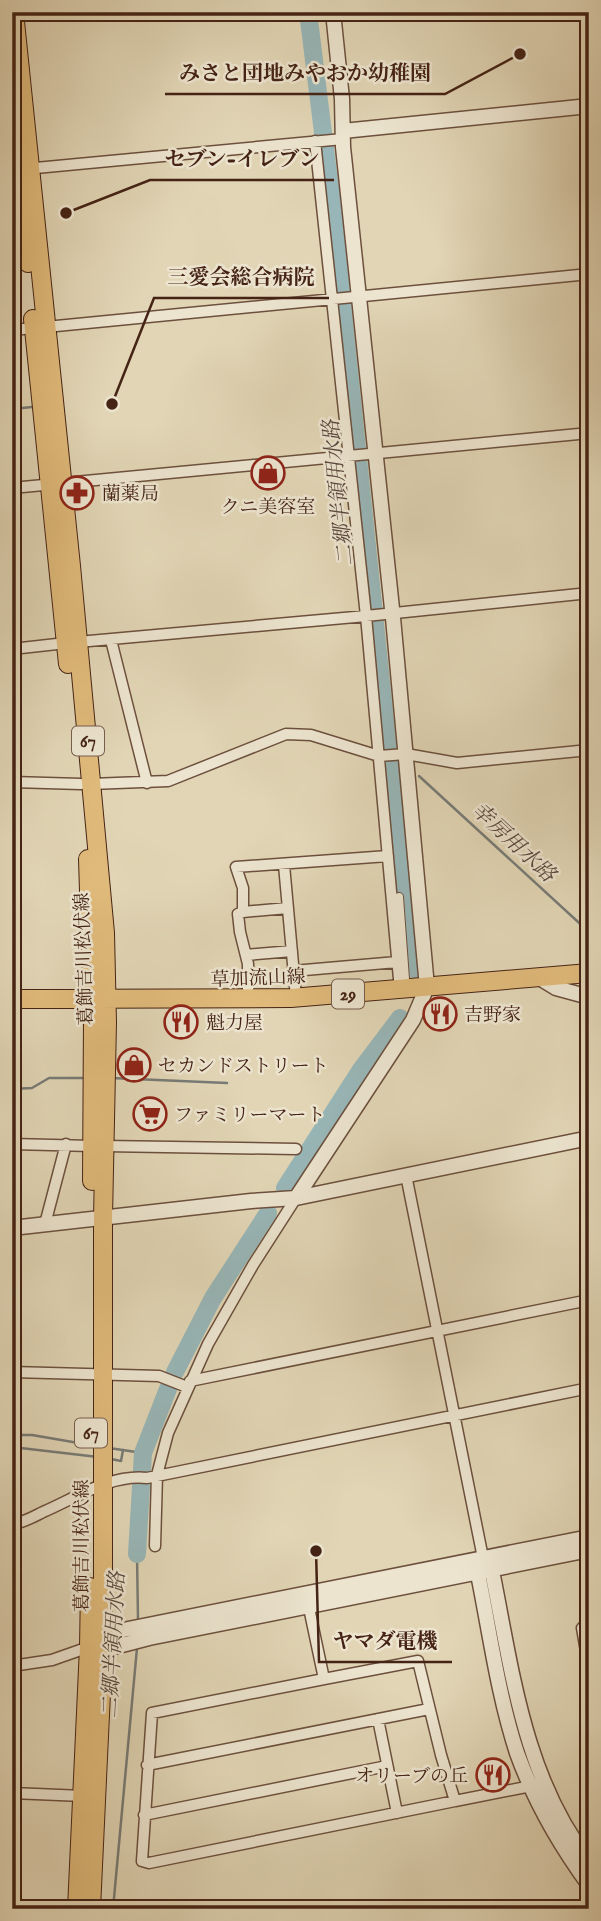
<svg xmlns="http://www.w3.org/2000/svg" width="601" height="1921" viewBox="0 0 601 1921" font-family="'IM FELL English','Noto Serif JP',serif">
<style>
.lines{fill:none;stroke-linecap:round;stroke-linejoin:round}
.stream{stroke:#777b76;stroke-width:2.5}
.river{stroke:#98b6b7;stroke-width:18}
.pedestrian-casing{stroke:#6c503d;stroke-width:10}
.minor-casing{stroke:#6c503d;stroke-width:13}
.tertiary-casing{stroke:#6c503d;stroke-width:17}
.primary-casing{stroke:#452315;stroke-width:20}
.pedestrian{stroke:#ece4cf;stroke-width:8}
.minor{stroke:#ece4cf;stroke-width:10}
.tertiary{stroke:#ece4cf;stroke-width:14}
.primary{stroke:#e0ba7a;stroke-width:18}
.labels{text-anchor:middle;stroke-width:5;stroke-linejoin:round;paint-order:stroke}
.shield{fill:#ece4cf;stroke:#775d4d;stroke-width:2}
.shield-label{font-size:18px;font-weight:bold;fill:#452315}
.poi-label{font-size:19px;fill:#452315;stroke:#ece4cf;text-anchor:start}
.street-label{font-size:19px;fill:#452315;stroke:#ece4cf}
.water-label{font-size:21px;font-style:italic;fill:#5a483e;stroke:#ece4cf}
.leader{fill:none;stroke:#452315;stroke-width:2.5}
.callout-dot{fill:#452315;stroke:#ece4cf;stroke-width:2.5}
.callout-label{font-size:21px;text-anchor:middle;font-weight:bold;fill:#452315;stroke:#ece4cf;stroke-width:5;stroke-linejoin:round;paint-order:stroke}
</style>
<rect width="100%" height="100%" fill="#e1d5b5"/>
<filter id="stains"><feTurbulence type="fractalNoise" baseFrequency=".00286" numOctaves="4"/><feColorMatrix values="0 0 0 0 .2 0 0 0 0 .09 0 0 0 0 .02 0 0 0 .5 -.17"/></filter>
<radialGradient id="worn" r=".72"><stop offset=".6" stop-color="#630" stop-opacity="0"/><stop offset="1" stop-color="#630" stop-opacity=".3"/></radialGradient>
<g class="lines">
<path class="stream" d="M12,409L32,407
M419,776L589,932
M111,1078L227,1083
M12,1089L32,1088L49,1078H87
M12,1435H32L96,1446
M12,1447L98,1457
M109,1448L143,1453
M111,1459L121,1461L123,1450
M137,1554L138,1620
M113,1909L137,1648"/>
<path class="river" d="M308,12L332,205L389,760L414,969
M285,1188L360,1071L400,1018
M175,1372L213,1298L268,1213
M137,1554L143,1453L168,1389"/>
<defs>
<path id="pedestrian" d="M399,897L405,979"/>
<path id="minor" d="M315,141L366,616L400,990
M25,169L343,139
M12,260H28
M46,327L589,274
M12,330L34,328
M12,488L589,433
M111,640L147,783
M78,642L366,616L589,593
M12,649L66,643
M12,782L81,784
M91,784L168,781L286,734L311,735L379,756L406,754L457,763L589,750
M284,865L296,997
M243,912L288,908
M246,955L292,951
M293,971L397,962
M248,999V964L240,932L238,914L243,912V888L236,867L388,856
M12,1144L92,1146
M104,1146L296,1149
M406,1175L483,1558
M45,1224L66,1144
M12,1372L159,1376L187,1387
M190,1381L589,1300
M12,1524C23,1523 33,1517 43,1512C76,1498 110,1474 147,1478L589,1388
M155,1546L157,1475L168,1433L208,1344L253,1265L296,1198
M309,1608L324,1679L418,1661L441,1755L455,1801L149,1863L142,1861L152,1713L324,1679
M589,1621L582,1628L589,1669
M12,1666L52,1660L89,1647
M12,1684L13,1666
M378,1719L397,1813
M147,1765L429,1709
M12,1793L83,1796
M455,1801L531,1786
M144,1815L387,1766"/>
<path id="tertiary" d="M343,131L589,106
M538,977L556,988L589,997
M296,1198L413,1020L427,987L393,618L343,147L342,99L333,12
M12,1228L251,1201L296,1198L589,1138
M488,1565L492,1571C512,1670 524,1778 589,1861
M480,1566L478,1574C490,1633 498,1695 517,1753C534,1800 559,1844 589,1885
M98,1639L103,1634L589,1537
M94,1648L103,1650L149,1638L589,1550"/>
<path id="primary" d="M14,12L71,566L105,933L107,1022L103,1218V1650L91,1909
M12,124L28,263
M33,319L68,664
M88,859L93,1019L92,1181
M12,999L291,998L589,973
M77,1909L89,1647L90,1587"/>
</defs>
<use href="#pedestrian" class="pedestrian-casing"/>
<use href="#minor" class="minor-casing"/>
<use href="#tertiary" class="tertiary-casing"/>
<use href="#primary" class="primary-casing"/>
<use href="#pedestrian" class="pedestrian"/>
<use href="#minor" class="minor"/>
<use href="#tertiary" class="tertiary"/>
<use href="#primary" class="primary"/>
</g>
<defs>
<symbol id="shop-ring" viewBox="-11 -11 22 22"><circle r="9.5" fill="#ece4cf" stroke="#8f2418" stroke-width="1.5"/><path d="M-5-2.5h2.3a2.7 3.5 0 0 1 5.4 0H5L5.5 6h-11ZM-1.5-2.5h3a1.5 2.3 0 0 0-3 0Z" fill="#8f2418"/></symbol>
<symbol id="pharmacy-ring" viewBox="-11 -11 22 22"><circle r="9.5" fill="#ece4cf" stroke="#8f2418" stroke-width="1.5"/><path d="M-2-6h4v4h4v4h-4v4h-4v-4h-4v-4h4Z" fill="#8f2418"/></symbol>
<symbol id="restaurant-ring" viewBox="-11 -11 22 22"><circle r="9.5" fill="#ece4cf" stroke="#8f2418" stroke-width="1.5"/><path d="M-5-6h1v4h1v-4h1v4h1v-4h1v5L-1.5 .5V6h-2V.5L-5-1ZM5-6V6H3V1.5H1.5Q1.5-4 5-6Z" fill="#8f2418"/></symbol>
<symbol id="supermarket-ring" viewBox="-11 -11 22 22"><circle r="9.5" fill="#ece4cf" stroke="#8f2418" stroke-width="1.5"/><path d="M-6-5.5h2.5l.6 2H6L4.5 2H-2.5L-4.4-4H-6ZM-1.5 3.2a1.3 1.3 0 1 0 .1 0ZM3 3.2a1.3 1.3 0 1 0 .1 0Z" fill="#8f2418"/></symbol>
</defs>
<g fill-rule="evenodd">
<use href="#shop-ring" x="249" y="454" width="38" height="38"/>
<use href="#pharmacy-ring" x="58" y="474" width="38" height="38"/>
<use href="#restaurant-ring" x="421" y="995" width="38" height="38"/>
<use href="#restaurant-ring" x="162" y="1003" width="38" height="38"/>
<use href="#shop-ring" x="115" y="1046" width="38" height="38"/>
<use href="#supermarket-ring" x="131" y="1095" width="38" height="38"/>
<use href="#restaurant-ring" x="474" y="1756" width="38" height="38"/>
</g>
<g class="labels">
<g class="shield">
<rect x="72" y="726.5" width="32" height="29" rx="5"/>
<rect x="332" y="979.5" width="32" height="29" rx="5"/>
<rect x="75" y="1418.5" width="32" height="29" rx="5"/>
</g>
<g class="shield-label">
<text x="88" y="747">67</text>
<text x="348" y="1000">29</text>
<text x="91" y="1439">67</text>
</g>
<g class="poi-label">
<text x="102" y="500">蘭薬局</text>
<text x="268" y="513" text-anchor="middle">クニ美容室</text>
<text x="464" y="1021">吉野家</text>
<text x="206" y="1029">魁力屋</text>
<text x="158" y="1072">セカンドストリート</text>
<text x="174" y="1121">ファミリーマート</text>
<text x="468" y="1782" text-anchor="end">オリーブの丘</text>
</g>
<g class="street-label">
<text transform="translate(83 959) rotate(-92)" y="7">葛飾吉川松伏線</text>
<text transform="translate(258 977) rotate(-2)" y="7">草加流山線</text>
<text transform="translate(81 1546) rotate(-90)" y="7">葛飾吉川松伏線</text>
</g>
<g class="water-label">
<text transform="translate(338 493) rotate(-96)" y="7">二郷半領用水路</text>
<text transform="translate(514 842) rotate(43)" y="7">幸房用水路</text>
<text transform="translate(113 1645) rotate(-87)" y="7">二郷半領用水路</text>
</g>
</g>
<path class="leader" d="M520 54L445 94H165M66 213L150 180H334M112 404L154 298H329M316 1551L319 1662H452"/>
<g class="callout-dot">
<circle cx="520" cy="54" r="7"/>
<circle cx="66" cy="213" r="7"/>
<circle cx="112" cy="404" r="7"/>
<circle cx="316" cy="1551" r="7"/>
</g>
<g class="callout-label">
<text x="305" y="80">みさと団地みやおか幼稚園</text>
<text x="242" y="166">セブン-イレブン</text>
<text x="241" y="284">三愛会総合病院</text>
<text x="385" y="1648">ヤマダ電機</text>
</g>
<rect width="601" height="1921" fill="none" stroke="#e1d5b5" stroke-width="42"/>
<rect x="14" y="14" width="573" height="1893" fill="none" stroke="#452315" stroke-width="3.5"/>
<rect x="21" y="21" width="559" height="1879" fill="none" stroke="#452315" stroke-width="2"/>
<rect width="100%" height="100%" filter="url(#stains)"/>
<rect width="100%" height="100%" fill="url(#worn)"/>
</svg>
